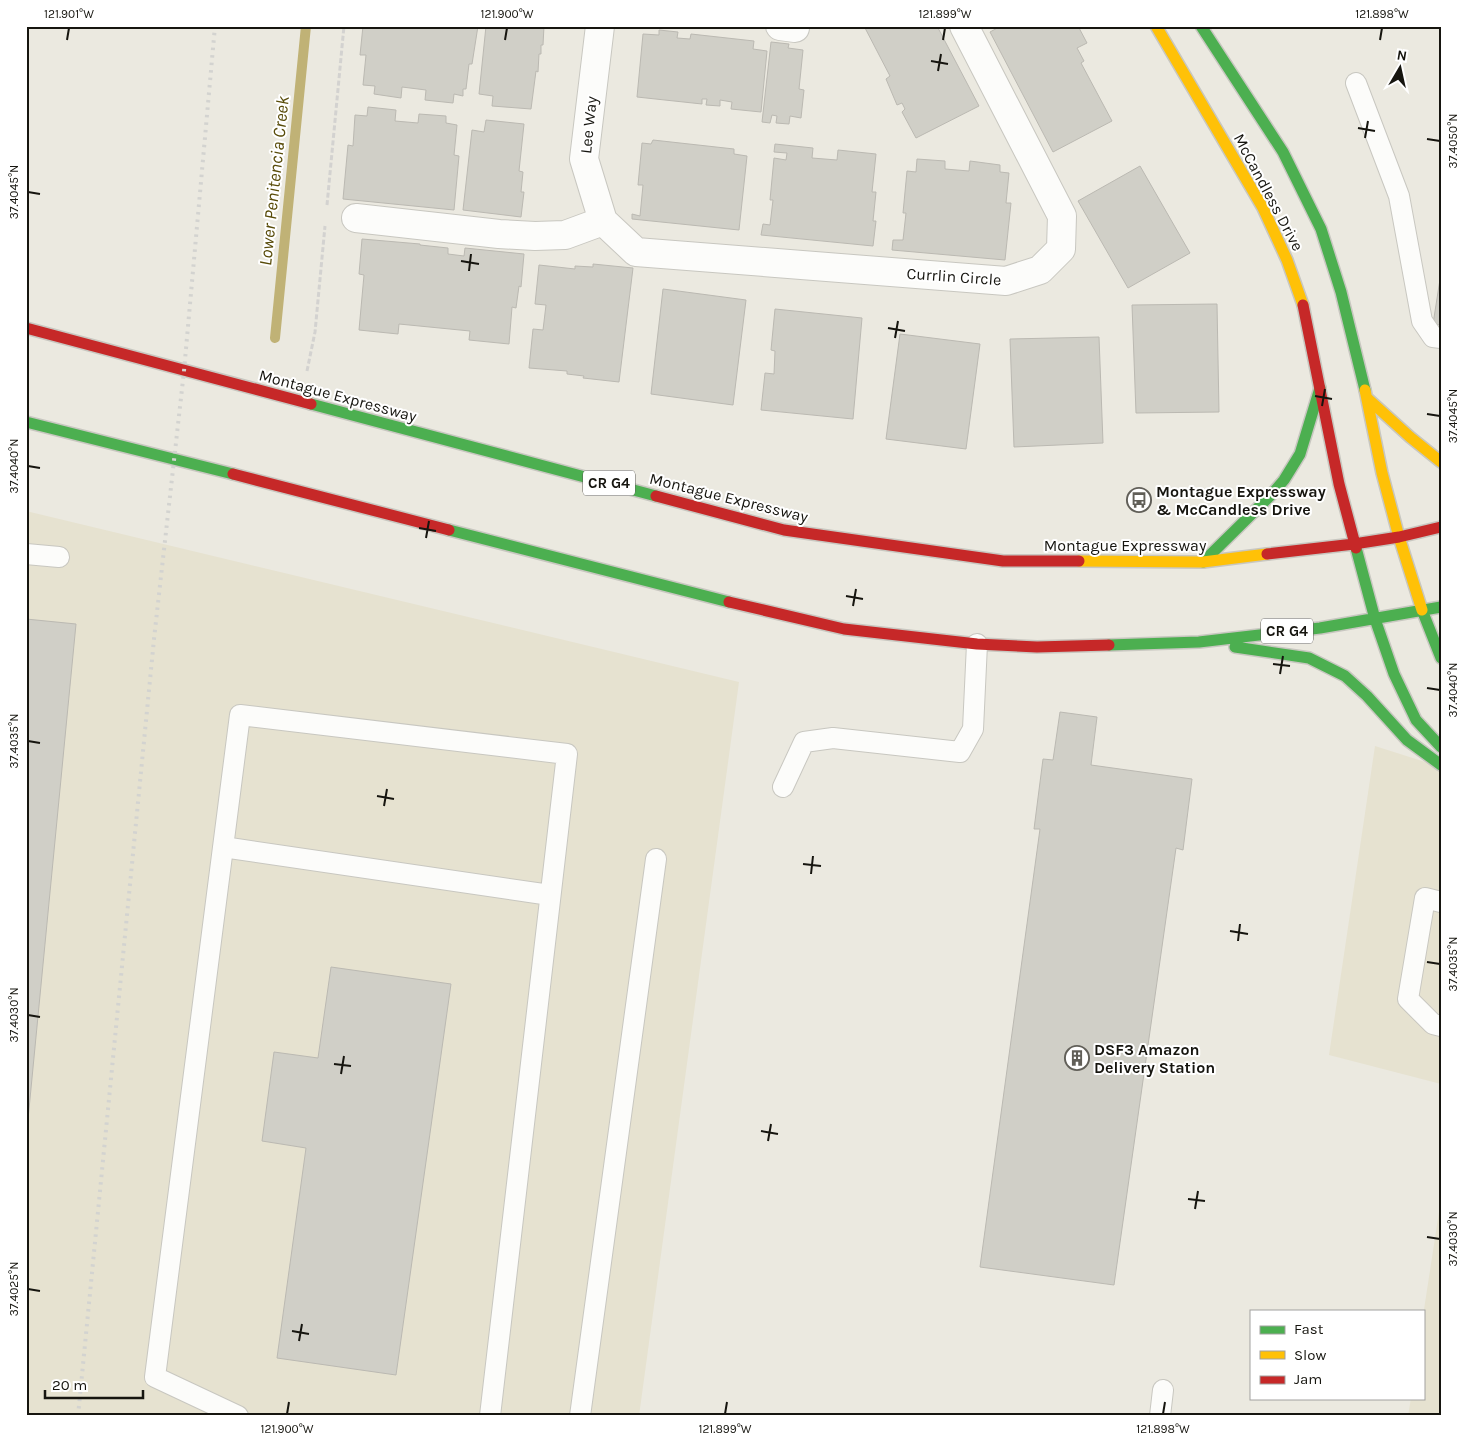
<svg xmlns="http://www.w3.org/2000/svg" width="1467" height="1442" viewBox="0 0 1467 1442" font-family="Karla,sans-serif">
<style>
.built{fill:#e6e2d0}
.lines{fill:none;stroke-linecap:round;stroke-linejoin:round}
.stream{stroke:#c0b276;stroke-width:10}
.building{fill:#d0cfc7;stroke:#bbb9b2}
.lane-casing{stroke:#c8c7c0;stroke-width:22}
.street-casing{stroke:#c8c7c0;stroke-width:30}
.fast-casing{stroke:#c8c7c0;stroke-width:14}
.slow-casing{stroke:#c8c7c0;stroke-width:14}
.jam-casing{stroke:#c8c7c0;stroke-width:14}
.path{stroke:#d3d2d0;stroke-width:3;stroke-dasharray:5 2.5;stroke-linecap:butt}
.lane{stroke:#fcfcfa;stroke-width:20}
.street{stroke:#fcfcfa;stroke-width:28}
.fast{stroke:#4caf50;stroke-width:11}
.slow{stroke:#ffc107;stroke-width:11}
.jam{stroke:#c62828;stroke-width:11}
.rail{stroke:#d3d3d0;stroke-width:4;stroke-dasharray:2.5 5;stroke-linecap:butt}
.ticks{fill:none;stroke:#16150f;stroke-width:2}
.labels{text-anchor:middle;stroke-width:4;stroke-linejoin:round;paint-order:stroke}
.shield{fill:#fff;stroke:#5c5b57;stroke-width:1}
.shield-label{font-size:15px;font-weight:bold;fill:#16150f}
.street-label{font-size:16px;fill:#16150f;stroke:#fff}
.poi-label{font-size:16px;font-weight:bold;fill:#16150f;stroke:#fff;text-anchor:start}
.water-label{font-size:18px;font-style:italic;fill:#584b09;stroke:#fff}
.neatline{fill:none;stroke:#16150f;stroke-width:2}
.ticks-label{font-size:12px;text-anchor:middle;fill:#16150f}
</style>
<rect width="100%" height="100%" fill="#ebe9e0"/>
<path class="built" d="M26,511L739,682L639,1416H26Z
M1375,746L1441,767V1084L1329,1055Z
M1441,1199V1416H1408L1411,1398H1423V1316Z"/>
<g class="lines">
<path class="stream" d="M275,338L306,26"/>
</g>
<path class="building" d="M363,26H478L472,64H469L466,89H463V96L454,94L453,103L425,100L426,90L402,87L401,98L374,94L375,86L363,85L366,55H360Z
M486,26H544L543,45H541V54H539L538,72L536,71L531,109L492,106L493,96L479,94Z
M864,26H937L979,106L916,138L902,112L905,109L902,103L897,105L886,79L890,76Z
M1001,26H1078L1087,43L1077,48L1084,61L1081,63L1112,121L1053,152L990,32Z
M659,30L678,32L677,38L690,39L691,34L754,41L753,49L767,51L761,112L731,109L732,102L720,100V106L706,105L707,99H702V104L637,97L643,34L659,35Z
M771,42L789,44L788,48L803,50L799,89L804,90L801,118L790,116L789,124L776,123L777,116L772,115L770,123L762,122Z
M368,107L396,110L395,121L418,123L419,114L446,116V123L457,125L454,155L459,156L454,210L343,199L348,145L353,146L355,115L367,116Z
M486,120L524,124L519,171L523,172L521,192H524L521,217L463,210L472,130L484,132Z
M653,140L734,149V154L747,156L739,230L632,219V214L640,216L643,185H638L642,143L651,144Z
M775,144L813,148L812,158L837,160L838,150L876,154L872,192H876L873,221H876L873,246L761,235L763,224L770,225L773,200H770L774,158L786,160L787,153L774,152Z
M917,159L945,161V169L969,171L970,161L1000,165V172L1009,173L1006,203H1011L1005,260L892,250L893,240H903L906,213H903L907,171L916,172Z
M1140,166L1190,253L1128,288L1078,201Z
M362,239L420,244V245L448,248V254L464,256L465,248L524,254L521,287L519,286L516,308L512,307L509,344L469,340L470,331L399,324L398,334L359,330L364,275L359,274Z
M593,264L633,268L619,382L583,378L584,376L567,374V371L529,368L533,329L543,330L546,305L535,304L539,265L575,269V266L593,267Z
M1441,273V325L1433,324Z
M663,289L746,300L733,405L651,394Z
M1217,304L1219,412L1136,413L1132,305Z
M775,309L862,318L853,419L761,410L765,373L774,374L775,351L771,350Z
M900,334L980,344L966,449L886,439Z
M1099,337L1103,443L1014,447L1010,339Z
M26,619L76,624L26,1140Z
M1060,712L1097,717L1091,765L1192,779L1183,850L1176,848L1114,1285L980,1267L1040,829H1034L1043,759L1053,760Z
M331,967L451,984L396,1375L277,1358L306,1148L262,1141L274,1052L318,1058Z"/>
<g class="lines">
<defs>
<path id="lane" d="M1356,83L1399,196L1422,321L1433,337L1441,338
M26,554L59,557
M783,787L804,742L833,738L960,752L973,729L977,644
M223,847L550,895
M1441,902L1425,898L1408,999L1433,1024L1441,1026
M238,1416L155,1377L240,715L567,754L490,1416
M580,1416L656,859
M1160,1416L1163,1390"/>
<path id="street" d="M600,26L584,159L603,221L636,252L1006,281L1040,270L1061,249L1062,216L964,26
M780,26L795,28
M356,218L499,234L535,236L565,235L603,221"/>
<path id="fast" d="M1201,26L1283,152L1321,229L1341,292L1365,390
M311,404L656,496
M26,422L233,474
M449,530L729,602
M1356,548L1375,619
M1203,562L1272,494L1284,480L1300,454L1320,388
M1422,610L1441,658
M1375,619L1394,674L1416,720L1441,747
M1109,645L1199,642L1320,628L1441,607
M1235,647L1309,658L1345,676L1367,696L1407,740L1441,765"/>
<path id="slow" d="M1156,26L1263,208L1287,260L1303,305
M1365,390L1382,473L1399,537L1422,610
M1367,398L1410,437L1441,462
M1079,561L1203,562L1267,554"/>
<path id="jam" d="M1303,305L1339,484L1356,548
M26,328L311,404
M233,474L449,530
M656,496L784,530L1003,561H1079
M1267,554L1354,544L1399,537L1441,527
M729,602L844,629L977,644L1037,647L1109,645"/>
</defs>
<use href="#lane" class="lane-casing"/>
<use href="#street" class="street-casing"/>
<use href="#fast" class="fast-casing"/>
<use href="#slow" class="slow-casing"/>
<use href="#jam" class="jam-casing"/>
<path class="path" d="M327,205L344,26
M307,371L315,332L325,226"/>
<use href="#lane" class="lane"/>
<use href="#street" class="street"/>
<use href="#fast" class="fast"/>
<use href="#slow" class="slow"/>
<use href="#jam" class="jam"/>
<path class="rail" d="M78,1416L154,639L184,371L215,26"/>
</g>
<path class="ticks" d="M67,40L69,28M505,40L507,28M943,40L945,28M1380,40L1382,28M931,61L948,64M938,71L941,54M1358,128L1375,131M1365,138L1368,121M1427,139L1440,141M28,192L40,194M461,261L479,264M469,271L471,254M888,328L905,331M895,338L898,321M1315,396L1332,399M1322,406L1325,389M1427,414L1440,416M28,466L40,468M419,528L436,531M426,538L429,521M846,596L863,599M853,606L856,589M1273,664L1290,666M1280,674L1283,656M1427,688L1440,690M28,741L40,743M377,796L394,799M384,806L387,789M803,864L821,866M811,874L813,856M1230,931L1248,934M1238,941L1240,924M1427,962L1440,964M28,1015L40,1017M334,1064L351,1066M341,1074L344,1056M761,1131L778,1134M768,1141L771,1124M1188,1199L1205,1201M1195,1209L1198,1191M1427,1237L1440,1239M28,1289L40,1291M292,1331L309,1334M299,1341L302,1324M287,1414L289,1402M725,1414L727,1402M1163,1414L1165,1402"/>
<defs>
<symbol id="bus-ring" viewBox="-11 -11 22 22"><circle r="9.5" fill="#fff" stroke="#615f58" stroke-width="1.5"/><path d="M-5-6H5V4H4V6H2V4H-2V6H-4V4H-5ZM-3.5-4V0h7V-4ZM-3.5 1.2v1.5H-2V1.2ZM2 1.2v1.5H3.5V1.2Z" fill="#615f58"/></symbol>
<symbol id="building-ring" viewBox="-11 -11 22 22"><circle r="9.5" fill="#fff" stroke="#615f58" stroke-width="1.5"/><path d="M-4-6H4V6H1V3H-1V6H-4ZM-2.5-4.3h1.7v1.8h-1.7ZM.8-4.3h1.7v1.8H.8ZM-2.5-1h1.7V.8h-1.7ZM.8-1h1.7V.8H.8Z" fill="#615f58"/></symbol>
</defs>
<g fill-rule="evenodd">
<use href="#bus-ring" x="1125" y="486" width="28" height="28"/>
<use href="#building-ring" x="1063" y="1044" width="28" height="28"/>
</g>
<g class="labels">
<g class="shield">
<rect x="583" y="470.5" width="52" height="25" rx="4"/>
<rect x="1261" y="618.5" width="52" height="25" rx="4"/>
</g>
<g class="shield-label">
<text x="609" y="488">CR G4</text>
<text x="1287" y="636">CR G4</text>
</g>
<g class="street-label">
<text transform="translate(588 125) rotate(-84)" y="6">Lee Way</text>
<text transform="translate(1269 192) rotate(62)" y="6">McCandless Drive</text>
<text transform="translate(954 276) rotate(4)" y="6">Currlin Circle</text>
<text transform="translate(338 395) rotate(15)" y="6">Montague Expressway</text>
<text transform="translate(729 497) rotate(14)" y="6">Montague Expressway</text>
<text x="1125" y="551">Montague Expressway</text>
</g>
<g class="poi-label">
<text x="1156" y="497">Montague Expressway<tspan x="1156" dy="18">&amp; McCandless Drive</tspan></text>
<text x="1094" y="1055">DSF3 Amazon<tspan x="1094" dy="18">Delivery Station</tspan></text>
</g>
<g class="water-label">
<text transform="translate(274 181) rotate(-84)" y="6">Lower Penitencia Creek</text>
</g>
</g>
<rect width="1467" height="1442" fill="none" stroke="#ffffff" stroke-width="55"/>
<rect x="1250" y="1310" width="175" height="90" fill="#ffffff" stroke="#a2a19f"/>
<rect x="1260" y="1326" width="25" height="8" fill="#4caf50" stroke="#a2a19f"/>
<text x="1294" y="1334" font-size="15" fill="#16150f">Fast</text>
<rect x="1260" y="1351" width="25" height="8" fill="#ffc107" stroke="#a2a19f"/>
<text x="1294" y="1360" font-size="15" fill="#16150f">Slow</text>
<rect x="1260" y="1376" width="25" height="8" fill="#c62828" stroke="#a2a19f"/>
<text x="1294" y="1384" font-size="15" fill="#16150f">Jam</text>
<g transform="translate(1400 68) rotate(9)" stroke="#ffffff" stroke-width="4" paint-order="stroke">
<path d="M0-4L9 19L0 12L-9 19Z" fill="#16150f"/>
<text y="-8" font-size="14" font-weight="bold" text-anchor="middle" fill="#16150f">N</text>
</g>
<path d="M45 1390v8h98v-8" fill="none" stroke="#16150f" stroke-width="2.5"/>
<text x="52" y="1390" font-size="15" fill="#16150f" stroke="#ffffff" stroke-width="4" paint-order="stroke">20 m</text>
<rect x="28" y="28" width="1412" height="1386" class="neatline"/>
<g class="ticks-label">
<text x="69" y="18">121.901°W</text>
<text x="507" y="18">121.900°W</text>
<text x="945" y="18">121.899°W</text>
<text x="1382" y="18">121.898°W</text>
<text transform="translate(1453 141) rotate(-90)" y="4">37.4050°N</text>
<text transform="translate(14 192) rotate(-90)" y="4">37.4045°N</text>
<text transform="translate(1453 416) rotate(-90)" y="4">37.4045°N</text>
<text transform="translate(14 466) rotate(-90)" y="4">37.4040°N</text>
<text transform="translate(1453 690) rotate(-90)" y="4">37.4040°N</text>
<text transform="translate(14 741) rotate(-90)" y="4">37.4035°N</text>
<text transform="translate(1453 964) rotate(-90)" y="4">37.4035°N</text>
<text transform="translate(14 1015) rotate(-90)" y="4">37.4030°N</text>
<text transform="translate(1453 1239) rotate(-90)" y="4">37.4030°N</text>
<text transform="translate(14 1289) rotate(-90)" y="4">37.4025°N</text>
<text x="287" y="1433">121.900°W</text>
<text x="725" y="1433">121.899°W</text>
<text x="1163" y="1433">121.898°W</text>
</g>
</svg>
